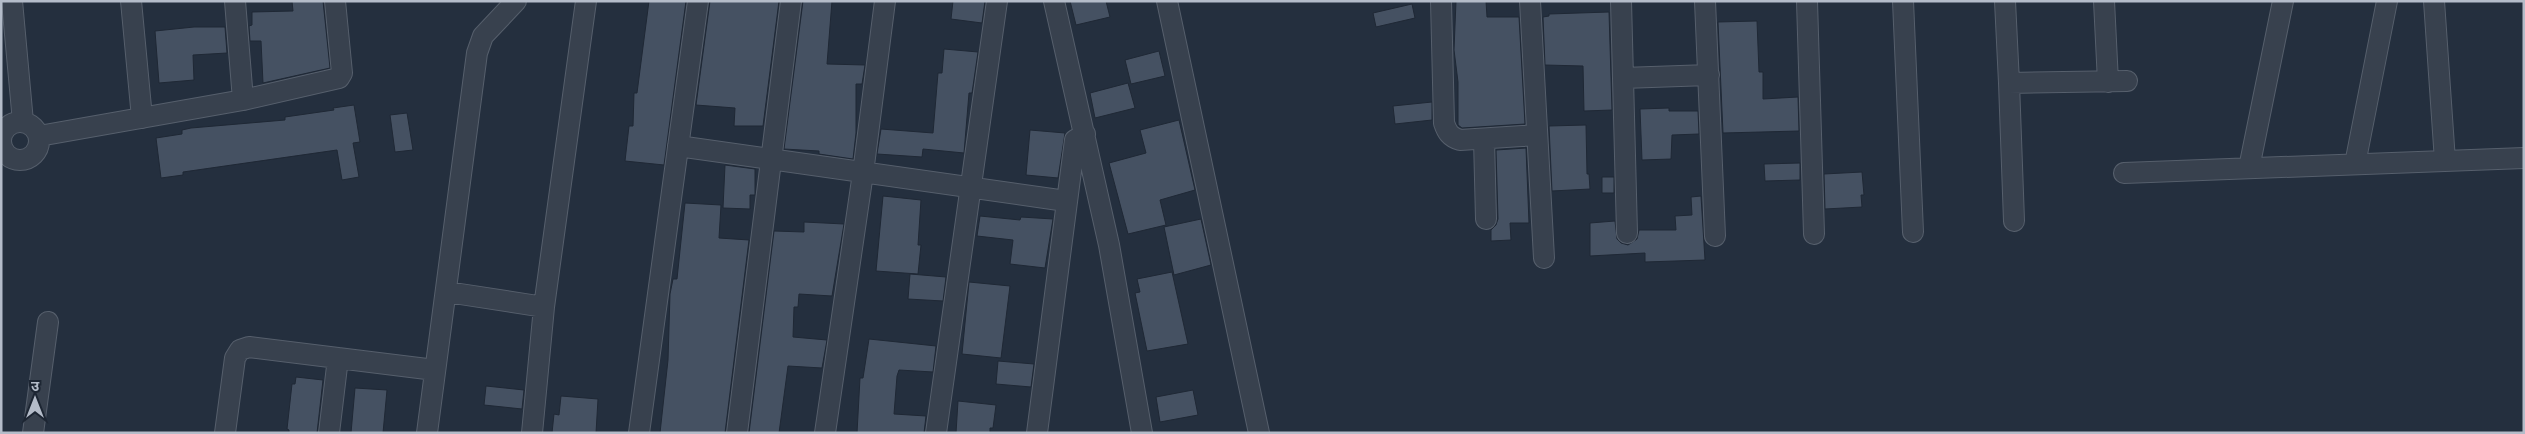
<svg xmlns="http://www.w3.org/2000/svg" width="2525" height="434" viewBox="0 0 2525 434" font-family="'Nunito Sans','Noto Sans Devanagari',sans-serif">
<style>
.building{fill:#455162;stroke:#1f2835}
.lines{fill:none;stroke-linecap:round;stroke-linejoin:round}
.street-casing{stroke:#565f6c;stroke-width:22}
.street{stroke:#38414e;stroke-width:20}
</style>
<rect width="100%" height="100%" fill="#242f3e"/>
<path class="building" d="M292,1H323L330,68L263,83L261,41H250L249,26L252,25V12L293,11Z
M649,1H686L664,165L625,161L629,126H633L634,93H637Z
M710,1H779L763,126H734L735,108L696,105Z
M803,1H832L827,64L865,65L862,84H856V133L853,159L819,154V151L784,149Z
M953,1H985L982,23L951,19Z
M1070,1H1106L1110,17L1076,25Z
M1456,1H1486L1487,17H1519L1525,124L1462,128L1458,125V82L1454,50Z
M1412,4L1415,18L1376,27L1373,13Z
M1609,12L1612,110L1584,111L1583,66L1545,65L1543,17L1549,16V14Z
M1757,21L1759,72H1763V99L1798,97L1799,131L1723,133L1718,22Z
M194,27H225L227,53L193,55L194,80L159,83L155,31Z
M944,49L978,52L972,93H969L964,153L923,149L922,157L877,154L881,129L933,133L938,73H942Z
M1159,51L1165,76L1131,84L1125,60Z
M1128,83L1135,108L1095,118L1090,93Z
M1432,102V120L1395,124L1393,106Z
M354,105L360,142L353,143L359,177L342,180L337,150L183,172V175L161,178L156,138L182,134V130L191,128L285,120V117L334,110L333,108Z
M1669,108V111H1698L1699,134L1672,135L1671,159L1642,160L1640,109Z
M407,113L413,150L395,152L390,115Z
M1179,120L1195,190L1160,200L1166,225L1128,234L1109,163L1146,153L1140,130Z
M1586,125L1587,174H1589L1590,189L1552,191L1549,126Z
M1030,130L1065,133L1058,178L1026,175Z
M1526,148L1529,223H1510L1511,240L1491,241V230L1496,225L1498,219L1496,150Z
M1800,163V180L1765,181L1764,164Z
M725,165L755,169V195H750V209L723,208Z
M1862,172L1864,195H1861L1862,207L1825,209L1824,174Z
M1602,177H1614V193H1602Z
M883,196L921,200L918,245H921L918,274L876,271Z
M1701,196L1705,260L1645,262V253L1590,256V223L1615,221L1617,239L1621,243L1628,245L1637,239L1639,230H1676L1675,216L1692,215L1691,197Z
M685,203L721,205L719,238L749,240L725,433H660L668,360L670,294L673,279H677Z
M980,216L1020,220L1021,217L1053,219L1045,268L1010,264L1013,240L977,236Z
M1201,219L1211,265L1174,275L1164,227Z
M804,222L844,224L832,296L799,294L798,307H794L793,337L827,340L822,368L788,366L779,433H749L774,231L804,232Z
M1172,272L1188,344L1147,351L1135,293L1140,292L1137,279Z
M910,274L946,277L943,301L908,299Z
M969,282L1010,286L1001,358L962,354Z
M869,339L936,346L933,372L899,370L897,376L894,414L926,416L924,433H857L860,378H863Z
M998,361L1034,364L1031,387L996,384Z
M296,377L323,380L317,433H289V430L287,429L292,384H295Z
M486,386L524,390L522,409L484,405Z
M355,388L387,390L383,433H351Z
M1193,390L1198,415L1160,422L1156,397Z
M561,396L598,399L596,433H552L554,414L559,415Z
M958,401L996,405L993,428H990V433H956Z"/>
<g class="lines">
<defs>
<path id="street" d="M12,1L23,122
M131,1L142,118
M235,1L243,100
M1054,1L1109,245L1142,433
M1167,1L1259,433
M1441,1L1444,123C1447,132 1450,137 1460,140L1536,135
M1530,1L1544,258
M1621,1L1627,233
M1705,1L1715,236
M1807,1L1814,234
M1903,1L1913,232
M2005,1L2009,83
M2104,1L2108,82
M2434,1L2445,161
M1623,78L1709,75
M1 141a19 19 0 1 1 38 0a19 19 0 1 1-38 0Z
M39,136L243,100L339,78L342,73L335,1
M1484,139L1486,219
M678,146L1066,201
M2355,164L2387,1
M2249,168L2283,1
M2124,173L2524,158
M2014,221L2009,83L2127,81
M447,292L544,307L586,1
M33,433L48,322
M225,433L235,358L240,350L249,347L435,370
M329,433L338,358
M427,433L477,53L483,36L516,1
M532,433L544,307
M639,433L698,1
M737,433L791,1
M825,433L863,173L885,1
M936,433L997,1
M1037,433L1075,140L1085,134"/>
</defs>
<use href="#street" class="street-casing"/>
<use href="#street" class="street"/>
</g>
<rect width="2525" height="434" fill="none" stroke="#b4bcc9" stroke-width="5"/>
<g transform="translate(35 399)" stroke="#1d2633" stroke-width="4" paint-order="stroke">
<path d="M0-4L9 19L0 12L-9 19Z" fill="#b4bcc9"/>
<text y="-8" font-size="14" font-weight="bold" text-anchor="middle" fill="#b4bcc9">उ</text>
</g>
</svg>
